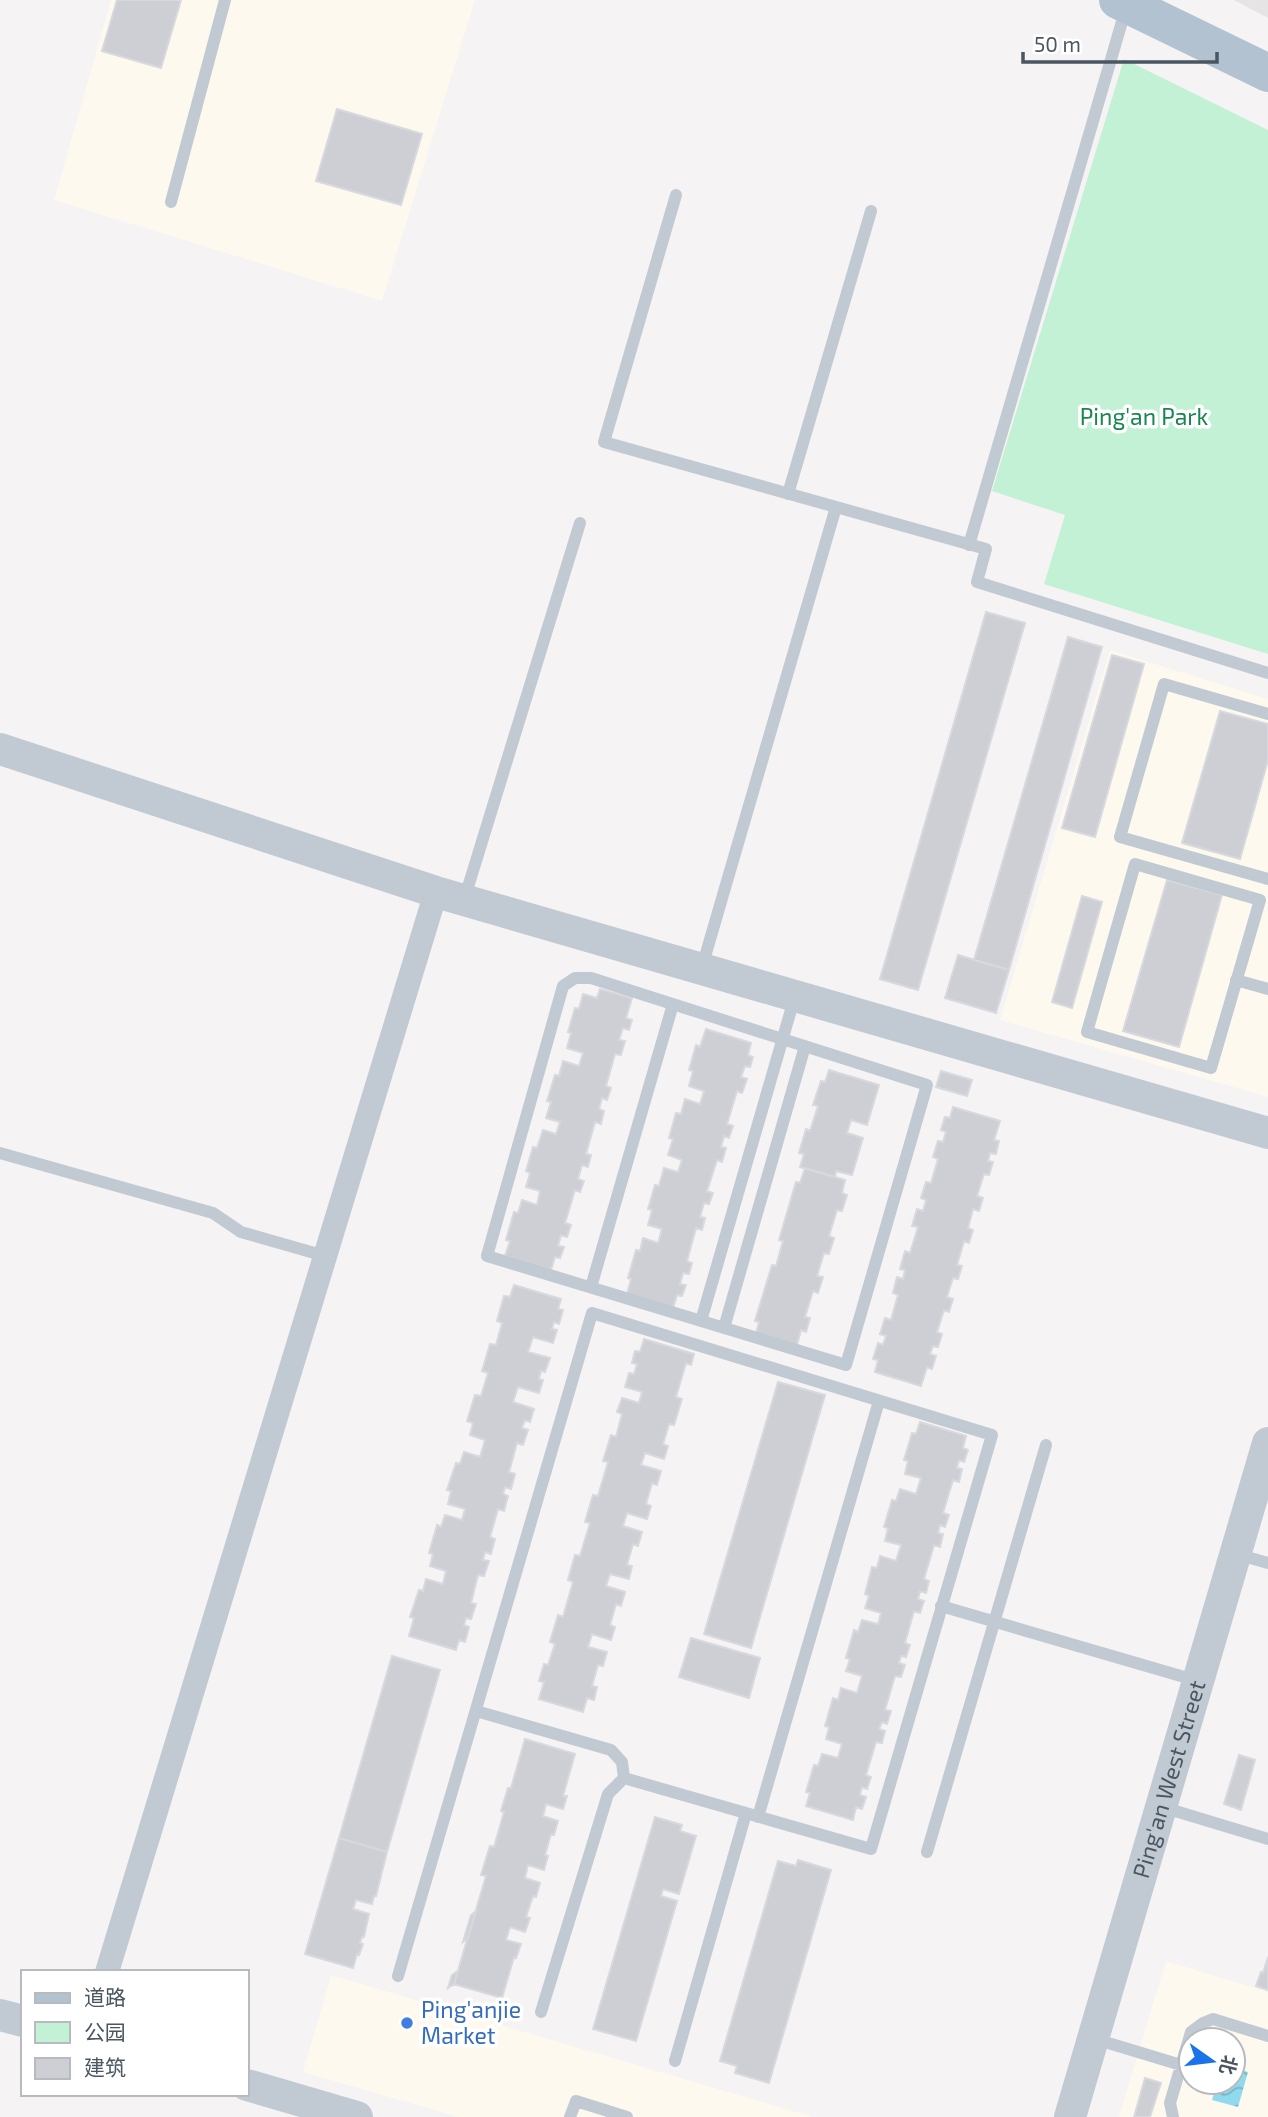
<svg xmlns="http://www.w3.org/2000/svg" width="1268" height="2117" viewBox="0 0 1268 2117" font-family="'Exo 2','Noto Sans SC',sans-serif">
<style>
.commercial{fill:#fdf9ef;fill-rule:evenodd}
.education{fill:#e6e4e5}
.green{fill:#c3f1d5}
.water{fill:url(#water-waves)}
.building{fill:#cdcfd5;stroke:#d7d9de;stroke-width:2}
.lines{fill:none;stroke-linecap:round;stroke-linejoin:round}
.service{stroke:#c1cad2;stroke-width:12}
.minor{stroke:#c1cad2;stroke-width:24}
.tertiary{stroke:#c1cad2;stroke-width:32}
.primary{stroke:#b3c2d1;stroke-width:38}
.shop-dot{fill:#3f7fe0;stroke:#fff;stroke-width:2.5}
.labels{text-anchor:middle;stroke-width:7;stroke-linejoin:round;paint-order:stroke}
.park-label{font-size:23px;fill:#17864f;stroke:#fff}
.street-label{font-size:23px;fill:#4a5661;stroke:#fff}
.shop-label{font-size:23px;fill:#366cbe;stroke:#fff;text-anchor:start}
</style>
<defs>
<pattern id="water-waves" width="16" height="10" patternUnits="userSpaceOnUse" patternTransform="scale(1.75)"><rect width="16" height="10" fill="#90daee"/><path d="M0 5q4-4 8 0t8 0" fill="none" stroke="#78b4c4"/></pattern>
</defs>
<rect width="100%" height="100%" fill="#f5f3f3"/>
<path class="commercial" d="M111,0H475L382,301L54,200Z
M1110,650L1268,699V1097L1000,1020Z
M1166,1961L1268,1992V2117H1119ZM1191,2040H1233V2082H1191Z
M331,1975L813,2117H459L303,2072Z"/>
<path class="education" d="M1234,0H1268V18Z"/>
<path class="green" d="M1124,59L1268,130V654L1044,584L1065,515L992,491Z"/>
<path class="water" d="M1233,2068L1248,2072L1238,2107L1212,2100L1217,2082H1233Z"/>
<path class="building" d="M117,0H181L161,68L102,51Z
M337,109L422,134L401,205L316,181Z
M986,612L1025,623L918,990L880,979Z
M1068,637L1102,647L1009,970L974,960Z
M1112,655L1144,664L1095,837L1062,828Z
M1220,711L1268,724V760L1240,859L1182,843Z
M1167,880L1222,895L1179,1047L1123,1031Z
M1082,896L1102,902L1072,1008L1052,1002Z
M958,955L1009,970L996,1013L945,998Z
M600,989L632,998L626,1018L632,1020L629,1030L623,1028L619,1040L625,1041L621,1055L615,1054L606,1086L611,1088L607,1100L602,1098L599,1109L604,1111L601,1124L595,1122L586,1154L591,1155L588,1167L582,1165L578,1179L584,1181L580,1192L575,1190L565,1223L571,1225L567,1237L561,1235L558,1246L564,1247L560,1258L555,1257L551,1270L505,1256L510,1241L506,1240L514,1212L518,1213L522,1200L537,1205L540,1191L526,1187L530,1173L526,1171L533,1147L537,1148L543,1130L556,1134L560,1122L546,1118L551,1102L547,1101L555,1075L559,1076L563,1061L579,1066L583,1053L567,1048L571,1033L568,1032L575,1008L579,1009L583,994L597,998Z
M706,1029L751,1043L748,1055L753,1057L750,1067L745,1066L741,1077L747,1079L742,1093L737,1091L727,1124L733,1126L729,1138L724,1136L721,1147L726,1148L722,1162L717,1160L707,1191L713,1193L709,1204L704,1203L700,1217L705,1218L702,1230L696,1228L687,1261L692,1263L689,1274L683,1273L680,1284L686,1285L682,1296L677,1295L673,1308L627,1294L631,1279L628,1278L636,1250L640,1251L643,1238L658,1243L662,1229L648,1225L652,1210L648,1209L655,1185L659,1186L664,1168L678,1172L682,1160L668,1155L673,1139L669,1138L676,1113L681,1114L685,1099L700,1104L704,1091L689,1086L693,1071L689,1070L696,1045L700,1047Z
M829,1070L879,1085L867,1125L851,1120L847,1133L863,1138L852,1175L836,1171L835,1177L800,1167L804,1154L799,1153L806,1129L810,1131L818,1106L813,1105L821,1081L825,1082Z
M941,1071L972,1080L967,1096L936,1087Z
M953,1107L1000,1121L994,1140L999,1141L996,1154L990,1153L988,1161L993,1162L989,1175L984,1174L977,1196L983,1198L979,1211L973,1209L968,1228L973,1230L969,1243L964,1241L957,1265L962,1266L958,1279L953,1278L947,1297L953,1299L949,1312L944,1310L937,1332L942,1334L938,1347L933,1346L930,1354L936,1356L932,1369L927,1367L921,1386L875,1372L878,1360L873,1359L878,1343L883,1345L886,1336L880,1334L885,1318L891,1320L898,1295L893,1293L897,1277L903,1279L905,1270L900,1269L905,1251L910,1253L918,1227L912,1226L917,1209L923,1211L926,1200L921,1198L926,1182L931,1183L938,1159L933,1157L938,1141L943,1142L946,1132L941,1130L945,1117L950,1118Z
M805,1168L845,1180L842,1193L847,1195L842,1211L837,1210L829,1236L834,1238L829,1254L824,1253L817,1276L823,1277L818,1293L813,1291L805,1317L810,1318L806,1332L801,1330L797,1345L756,1333L759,1322L755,1321L772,1265L776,1266L783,1241L779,1240L796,1182L800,1183Z
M514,1285L561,1299L558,1309L563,1310L559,1324L554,1322L552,1329L557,1330L553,1343L533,1337L528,1352L550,1358L545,1372L541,1371L539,1379L543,1380L539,1393L518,1387L513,1402L534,1409L530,1422L525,1420L522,1428L528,1430L523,1445L517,1443L509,1472L515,1474L511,1489L505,1487L503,1494L508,1496L504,1511L498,1509L490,1537L495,1539L491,1554L485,1552L483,1560L489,1561L484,1576L478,1575L471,1603L476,1604L471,1619L466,1618L464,1625L469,1627L465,1642L459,1640L456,1650L409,1636L414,1618L410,1617L419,1590L423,1591L426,1579L443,1584L446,1571L430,1566L433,1554L429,1553L437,1525L441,1527L445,1515L462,1520L465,1509L448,1504L451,1491L447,1490L456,1463L460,1464L464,1452L480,1457L485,1440L470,1435L473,1423L467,1421L475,1395L481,1396L488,1373L482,1371L490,1344L496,1345L502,1323L497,1321L504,1296L510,1297Z
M644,1339L694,1354L691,1365L686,1363L676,1397L682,1399L674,1425L669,1424L663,1444L668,1446L664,1459L645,1453L641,1465L661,1471L657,1485L652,1483L646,1504L651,1506L647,1519L627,1513L623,1526L642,1532L638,1546L633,1544L627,1565L632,1566L629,1579L610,1574L606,1586L625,1592L621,1606L616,1604L610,1625L615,1627L611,1640L592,1634L588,1647L607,1652L603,1666L598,1665L592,1686L597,1687L594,1700L587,1698L583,1712L539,1699L544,1682L539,1681L544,1664L548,1665L555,1644L550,1642L558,1615L563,1617L573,1582L568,1580L575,1555L580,1556L590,1523L585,1522L593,1495L598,1496L608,1462L603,1461L611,1435L616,1437L622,1414L617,1412L622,1398L639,1403L642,1392L625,1387L629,1373L634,1374L637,1364L632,1363L635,1351L640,1352Z
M778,1382L825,1395L751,1648L704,1634Z
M920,1422L966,1436L963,1448L968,1450L964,1462L959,1460L957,1468L962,1469L959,1482L953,1480L943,1513L949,1515L945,1527L940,1525L938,1533L943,1534L940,1547L934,1545L924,1579L929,1581L926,1593L920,1591L918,1599L924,1601L920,1613L914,1611L905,1643L910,1645L906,1657L901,1656L899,1663L905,1665L901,1677L895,1676L885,1710L891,1711L887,1724L882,1722L879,1729L885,1731L882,1743L876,1742L866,1775L871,1777L867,1789L862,1787L860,1795L866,1797L862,1809L856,1807L853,1820L806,1806L810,1793L806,1792L814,1765L818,1766L822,1754L838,1758L842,1744L826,1739L829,1727L825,1726L833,1698L838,1700L841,1688L857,1693L862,1676L846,1671L850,1659L846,1658L854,1630L858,1632L862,1620L878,1624L881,1613L865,1608L869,1596L865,1594L872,1567L877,1568L880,1556L896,1561L901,1545L885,1541L888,1528L884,1527L892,1500L896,1501L900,1489L916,1494L921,1478L905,1474L908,1461L904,1460L912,1433L916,1434Z
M691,1638L760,1658L749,1698L679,1677Z
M392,1656L440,1670L387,1852L339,1838Z
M525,1739L575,1754L563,1796H567L563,1809L546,1804L543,1816L558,1821L554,1835L551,1834L545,1855L548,1856L544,1870L528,1865L525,1878L540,1883L536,1897L533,1896L526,1917L530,1918L525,1932L510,1927L506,1940L521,1944L516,1958L514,1957L502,1998L454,1984L486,1876L481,1875L490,1846L494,1847L504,1812L501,1811L508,1788H511Z
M1239,1755L1255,1760L1241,1810L1224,1804Z
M655,1817L682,1825L680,1831L696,1836L679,1894L663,1889L661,1896L677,1901L636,2041L593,2029Z
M339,1838L387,1852L376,1896H374L372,1904L356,1900L353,1909L369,1914L364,1937H362L360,1943L363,1944L359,1955L357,1954L353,1968L305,1954Z
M798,1860L831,1870L769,2083L735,2073L737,2066L720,2061L778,1861L796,1866Z
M476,1911L468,1938L463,1942L471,1915Z
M1268,1957V1990L1256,1986L1261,1972L1263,1973Z
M458,1971L454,1984L448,1988L452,1975Z
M1145,2078L1161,2083L1150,2117H1134Z"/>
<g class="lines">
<path class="service" d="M676,195L604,442L986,549L977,582L1268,673
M171,202L225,0
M788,494L871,211
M969,545L1126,8
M1268,714L1164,684L1120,837L1268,879
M1135,864L1260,900L1211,1068L1087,1032Z
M464,900L580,523
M702,967L836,507
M575,978H591L927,1085L846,1365L487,1256L563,986Z
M1236,980L1268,989
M0,1153L213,1213L241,1232L325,1256
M591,1287L673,1004
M701,1321L795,996
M724,1328L805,1046
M1236,1554L1268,1563
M941,1606L1198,1681
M1162,1807L1268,1839
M758,1817L879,1401
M927,1852L1046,1445
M398,1976L592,1313L992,1435L871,1849L624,1778L622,1762L611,1750L476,1711
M541,2012L608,1794L624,1778
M1095,2039L1181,2065
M675,2061L746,1813
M570,2117L576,2101L627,2117
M1173,2117L1170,2103L1191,2032L1203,2023L1213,2019L1268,2036"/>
<path class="minor" d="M107,1972L436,892"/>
<g class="tertiary">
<path d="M0,749L436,892L1268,1133"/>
<path d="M0,2015L23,2021"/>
<path d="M247,2085L357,2117"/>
<path id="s1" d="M1070,2117L1268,1443"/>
</g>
<path class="primary" d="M1118,0L1268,73"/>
</g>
<circle class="shop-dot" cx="407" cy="2023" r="7"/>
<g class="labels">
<g class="park-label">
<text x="1144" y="425">Ping'an Park</text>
</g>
<g class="street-label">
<text dy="8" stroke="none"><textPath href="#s1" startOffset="352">Ping'an West Street</textPath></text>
</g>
<g class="shop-label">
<text x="421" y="2018">Ping'anjie<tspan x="421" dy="26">Market</tspan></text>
</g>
</g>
<rect x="21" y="1970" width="228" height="126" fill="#ffffff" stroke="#b7bbc0" stroke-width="2"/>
<rect x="35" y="1993" width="35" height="10" fill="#b3c2d1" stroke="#b7bbc0" stroke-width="2"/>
<text x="84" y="2005" font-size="21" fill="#4a5661">道路</text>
<rect x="35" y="2022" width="35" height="21" fill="#c3f1d5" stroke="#b7bbc0" stroke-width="2"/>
<text x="84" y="2040" font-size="21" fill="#4a5661">公园</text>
<rect x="35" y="2058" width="35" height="21" fill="#cdcfd5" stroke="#b7bbc0" stroke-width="2"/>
<text x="84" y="2075" font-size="21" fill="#4a5661">建筑</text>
<g transform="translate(1212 2061) rotate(104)"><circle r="33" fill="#ffffff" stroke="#b7bbc0" stroke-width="2"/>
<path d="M0-5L12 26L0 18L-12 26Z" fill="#1a73e8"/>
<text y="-10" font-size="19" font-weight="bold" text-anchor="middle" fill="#4a5661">北</text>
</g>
<path d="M1023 52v10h194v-10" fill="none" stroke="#4a5661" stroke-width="3.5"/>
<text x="1034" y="52" font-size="21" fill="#4a5661" stroke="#ffffff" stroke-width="5" paint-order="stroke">50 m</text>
</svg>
